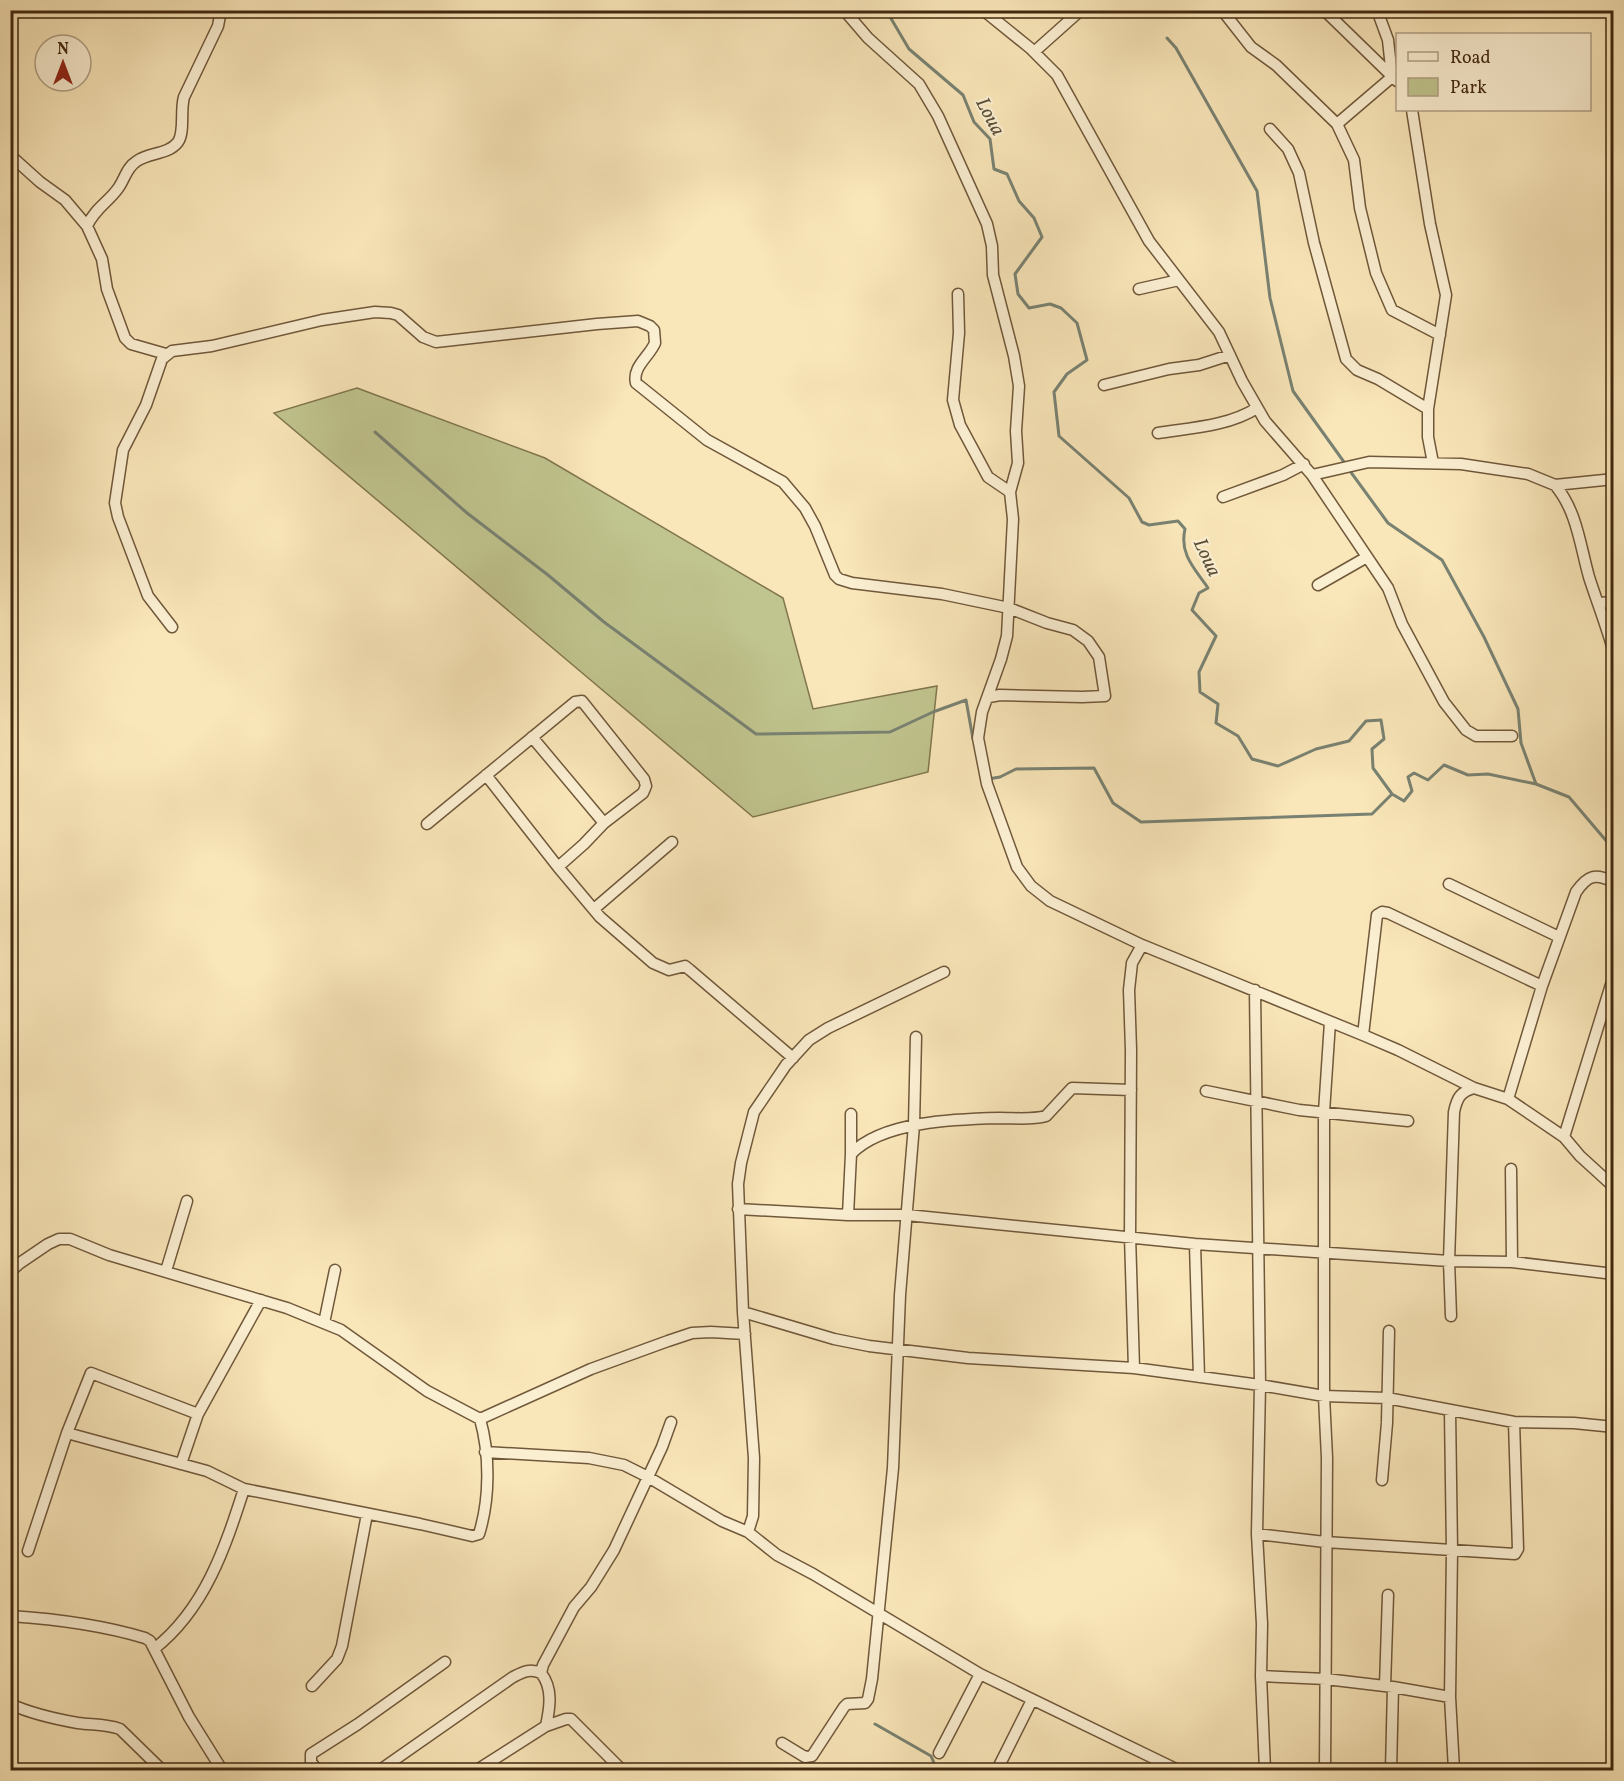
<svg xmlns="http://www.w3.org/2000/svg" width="1624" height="1781" viewBox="0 0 1624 1781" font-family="Vollkorn,serif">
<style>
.green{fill:#c0c48e;stroke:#81764e;stroke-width:1.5}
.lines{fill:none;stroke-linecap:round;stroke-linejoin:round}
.stream{stroke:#798272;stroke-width:3}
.street-casing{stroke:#70583a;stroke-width:13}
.street{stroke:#fbefd2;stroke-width:10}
.labels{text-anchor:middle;stroke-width:4.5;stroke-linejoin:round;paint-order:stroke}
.water-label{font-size:20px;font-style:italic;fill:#594e38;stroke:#fbefd2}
</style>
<rect width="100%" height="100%" fill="#f9e6b9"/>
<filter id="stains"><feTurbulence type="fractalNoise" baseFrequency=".00333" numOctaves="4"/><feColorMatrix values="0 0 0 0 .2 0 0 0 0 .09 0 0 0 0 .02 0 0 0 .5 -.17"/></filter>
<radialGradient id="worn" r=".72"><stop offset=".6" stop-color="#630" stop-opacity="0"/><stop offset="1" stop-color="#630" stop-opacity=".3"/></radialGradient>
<path class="green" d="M357,388L545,458L783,598L813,709L937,686L928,772L753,817L274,413Z"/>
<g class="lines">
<path class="stream" d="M886,10L909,49L963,95L974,122L990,139L994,169L1007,174L1019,201L1034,218L1042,237L1015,274L1018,294L1029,308L1050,304L1061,308L1077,323L1087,360L1067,374L1054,392L1059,436L1129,498L1142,522L1149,525L1178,521L1185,529C1179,554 1195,569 1208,588L1199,593L1192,610L1216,636L1199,672L1200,692L1218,704L1216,723L1238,736L1252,759L1278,766L1316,749L1349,741L1366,721L1381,720L1384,739L1372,749L1373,768L1392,794L1404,801L1412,791L1408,777L1414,773L1428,780L1444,765L1468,775L1488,774L1536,784L1569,797L1614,850
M1167,38L1176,48L1257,191L1270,298L1293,391L1344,462
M375,432L467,513L548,575L604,622L756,734L890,732L933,712L966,700L973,739
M1350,471L1388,523L1442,560L1484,637L1518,709L1521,743L1536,784
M988,779L1000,777L1016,769L1094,768L1113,803L1141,822L1372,814L1392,794
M875,1724L931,1756L937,1770"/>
<defs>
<path id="street" d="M844,10L868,38L919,84L938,116L987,224L992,246L993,275L1014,356L1019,386L1016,431L1018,463L1010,492L1013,519L1007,636L1001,659L982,712L978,738L987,784L1017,867L1031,886L1050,901L1142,945L1363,1035L1398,1050L1474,1088L1508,1099L1564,1137L1580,1156L1614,1187
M983,10L1030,48L1057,75L1149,241L1219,332L1242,381L1265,421L1312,475L1388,588L1402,624L1444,702L1466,730L1476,736H1512
M1222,10L1251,47L1276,65L1337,124
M1324,10L1397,81
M1377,10L1388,40L1392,77
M1034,52L1081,10
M1392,77L1337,124L1354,160L1360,208L1376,273L1392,310L1440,335
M1412,110L1430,224L1446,295L1428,409V437L1433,463
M1270,129L1288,149L1299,173L1314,243L1346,359L1357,370L1378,379L1428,409
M10,155L40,182L65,200L87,226L102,259L107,289L125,338L131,344L166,354
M87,226C95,208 109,202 119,187C125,178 127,167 137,161C150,152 168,155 178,142C185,132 180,110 184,97L218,26L221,10
M1139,289L1179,280
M958,294L959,333L953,400L960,425L988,477L1010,492
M1104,385L1169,369L1199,365L1230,355
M1158,433C1191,428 1229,426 1257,408
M1312,475L1369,462L1461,464L1528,474L1555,485L1614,479
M1555,485C1577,511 1580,545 1589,577C1597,602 1607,627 1614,653
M1223,497L1283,475L1304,464
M1318,585L1367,557
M1599,603L1614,602
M172,627L148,596L118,517L115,503L123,450L146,405L162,359L172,351L212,346L322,320L375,312L391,313L398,315L423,337L436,342L597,324L638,321L650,326L654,330L655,343C649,357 632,367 636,383L707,440L783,482L805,508L815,526L835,575L839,579L852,583L942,594L1009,608L1047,623L1073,630L1088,641L1099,657L1105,696L1082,697L1000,695L989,697
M532,737L604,823
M486,775L558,867L600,917L653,963L669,970L685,966L690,970L793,1058
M427,824L575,702L582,701L644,779L646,786L643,793L604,823L584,844L558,867
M1449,884L1559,937
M594,909L672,842
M944,972L828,1028L809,1040L786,1065L754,1112L741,1163L738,1184L743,1312L754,1458L753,1516L748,1532L777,1555L813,1574L980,1674L1178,1770
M1255,990L1260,1385L1257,1534L1262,1624L1261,1676L1265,1770
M1363,1035L1377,915L1382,912L1388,913L1542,986
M1206,1091L1299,1110L1408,1121
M1508,1099L1542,986L1576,892C1588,875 1595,873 1614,882
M1564,1137L1614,975
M851,1154C882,1121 957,1119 1000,1118C1015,1118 1032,1120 1046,1116L1072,1088L1131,1090
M1511,1169L1512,1262
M738,1209L848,1215H907L1195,1244L1449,1261L1512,1262L1614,1274
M848,1215L851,1154V1114
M1195,1244L1199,1377
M166,1271L187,1201
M10,1272L20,1263L48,1244L59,1239H70L109,1255L287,1308L341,1330L427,1391L480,1419L591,1369L668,1341L692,1333L711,1332L745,1334
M743,1312L834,1339L869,1346L968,1358L1134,1368L1260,1385L1324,1396L1387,1398L1514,1422L1574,1423L1614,1427
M1451,1316L1449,1261L1454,1112C1457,1098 1460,1092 1474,1088
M324,1323L335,1270
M1134,1368L1130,1236L1131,1050L1129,990L1132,963L1142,945
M1450,1411L1452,1551L1450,1697L1454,1770
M67,1433L207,1471L244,1489L420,1524L472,1536L479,1534C490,1499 490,1454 480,1419
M485,1452L589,1458L624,1465L648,1477L722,1521L748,1532
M181,1464L198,1414L261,1300
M1382,1480L1387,1423L1389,1331
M1257,1534L1325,1542L1515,1554L1518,1549L1514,1422
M28,1551L67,1433L91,1373L198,1414
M10,1616C56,1619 102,1625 145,1638L150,1641L189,1717L222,1770
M154,1649C205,1609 225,1548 244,1489
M1261,1676L1326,1679L1393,1687L1450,1697
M312,1686L337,1659L342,1646L367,1514
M1385,1686L1388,1595
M10,1704C32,1714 55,1719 78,1723C92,1725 106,1724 120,1729L162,1770
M546,1726L566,1719H571L622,1770
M782,1743L805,1757L812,1756L844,1707L847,1704L865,1703L868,1699L872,1679L893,1468L900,1295L914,1125L916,1037
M939,1753L980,1674
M317,1770L311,1762V1754L358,1724L445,1662
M380,1770L513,1677C523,1672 530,1668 541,1673
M477,1770L546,1726C550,1707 553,1688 541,1673L543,1665L574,1607L591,1587L614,1550L662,1447L671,1422
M997,1770L1032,1700
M1325,1770L1327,1458L1324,1396V1112L1330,1022
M1391,1770L1393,1687"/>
</defs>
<use href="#street" class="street-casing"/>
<use href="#street" class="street"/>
</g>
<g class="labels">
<g class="water-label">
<text transform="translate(991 116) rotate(62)" y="7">Loua</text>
<text transform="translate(1208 557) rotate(65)" y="7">Loua</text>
</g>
</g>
<rect width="1624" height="1781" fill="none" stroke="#f9e6b9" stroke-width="36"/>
<rect x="12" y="12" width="1600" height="1757" fill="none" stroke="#42290f" stroke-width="3"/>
<rect x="18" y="18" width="1588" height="1745" fill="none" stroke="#42290f" stroke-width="1.5"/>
<rect x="1396" y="33" width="195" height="78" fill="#fbefd2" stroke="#b1a084" stroke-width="1.5"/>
<rect x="1408" y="52" width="30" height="9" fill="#fbefd2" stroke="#b1a084" stroke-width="1.5"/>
<text x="1450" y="63" font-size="18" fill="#42290f">Road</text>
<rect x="1408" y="78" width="30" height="18" fill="#c0c48e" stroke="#b1a084" stroke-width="1.5"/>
<text x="1450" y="93" font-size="18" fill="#42290f">Park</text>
<g transform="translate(63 63)"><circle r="28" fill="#fbefd2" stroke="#b1a084" stroke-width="1.5"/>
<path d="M0-4.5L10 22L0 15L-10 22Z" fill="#8f2418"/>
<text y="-9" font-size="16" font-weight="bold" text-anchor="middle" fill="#42290f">N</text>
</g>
<rect width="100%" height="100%" filter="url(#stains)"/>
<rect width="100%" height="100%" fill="url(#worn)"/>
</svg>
